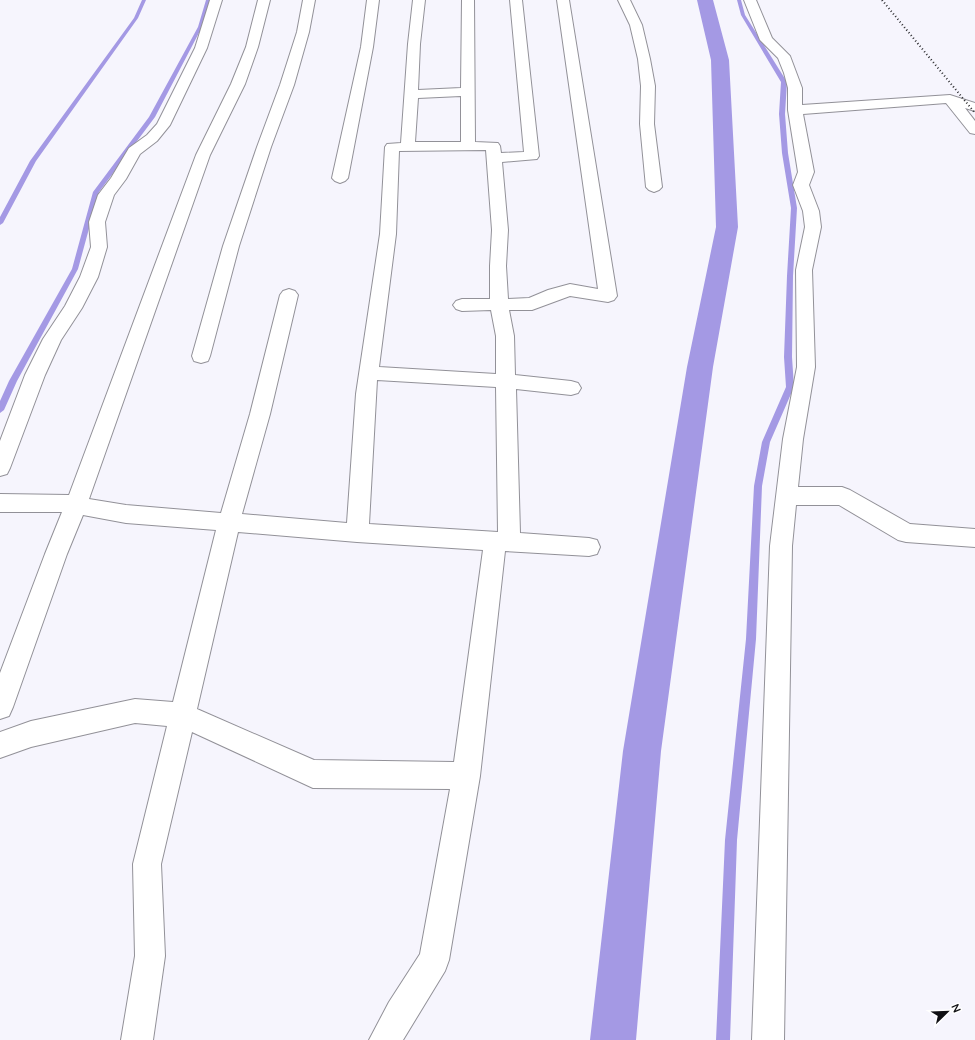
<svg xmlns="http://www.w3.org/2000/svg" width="975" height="1040" viewBox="0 0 975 1040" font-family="Quicksand,sans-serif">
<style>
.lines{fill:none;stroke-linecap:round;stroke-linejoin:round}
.stream{fill:#a499e4;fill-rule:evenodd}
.canal{fill:#a499e4;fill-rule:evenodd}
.street-casing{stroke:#929198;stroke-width:2}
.street{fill:#fff;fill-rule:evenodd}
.rail{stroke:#2b2b2e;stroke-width:2;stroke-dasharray:1 2.5;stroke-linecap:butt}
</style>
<rect width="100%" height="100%" fill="#f6f5fd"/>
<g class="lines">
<path class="stream" d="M142,0H146L138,18L36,161L3,223L0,225V217L30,161L134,18Z
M206,0H210L202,27L155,117L99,192L78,269L17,381L4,410L0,413V401L9,381L72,269L93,192L149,117L198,27Z
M737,0H741L745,15L787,82L785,114L788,153L797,208L793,276L792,357L794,387L770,442L762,486L756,639L737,840L730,1040H716L725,840L746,639L754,486L762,442L786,387L784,357L787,276L791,208L782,153L779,114L781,82L741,15Z"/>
<path class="canal" d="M697,0H713L729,60L738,227L713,367L661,751L636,1040H590L623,751L687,367L716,227L711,60Z"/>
<defs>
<path id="street" d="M210,0H222L207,48L170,125L157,141L140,154L126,179L114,195L105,222L107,247L98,277L82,308L61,340L45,375L10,468L7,474L0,476V441L25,375L43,339L65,306L80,277L91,247L89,222L98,195L111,178L129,148L147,135L157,124L195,48Z
M258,0H270L258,47L245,84L210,155L89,499L126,505L221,513L250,414L280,295L283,291L289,289L295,291L298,295L270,414L242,514L347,523L356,394L380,234L385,147L387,144L401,143L408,44L413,0H425L420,44L418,90L461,88L462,0H474L475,142L498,143L500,146L501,153L524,152L510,0H522L539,156L537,159L502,162L508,230L506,266L508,299L529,298L548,290L570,284L598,289L557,0H569L617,296L614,300L608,302L570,296L532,310H509L514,336L515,375L571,381L578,383L581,388L578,393L571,395L516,389L520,533L589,538L597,540L600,547L597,554L589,556L505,551L480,776L449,960L445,971L403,1040H369L389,1002L420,954L450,789L313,788L192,732L161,864L165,956L153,1040H121L135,956L133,864L167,726L135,723L31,747L0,758V732L31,721L135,699L173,702L216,530L126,523L83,515L67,554L13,707L9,716L0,719V673L45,554L62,512H0V494L69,495L196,155L231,84L246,47ZM461,96V142H415L418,98ZM486,150L492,230L490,266V299H462L456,301L453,305L456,309L462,311L491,310L496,336V374L379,367L396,234L399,151ZM377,380L496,387L498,532L369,524ZM238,532L357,542L483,550L454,762L314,760L197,709Z
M303,0H315L309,32L294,85L271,147L239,246L210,356L208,361L201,363L194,361L192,356L223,246L257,147L280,85L297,32Z
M367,0H379L373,47L348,178L345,181L340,183L335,181L332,178L361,47Z
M618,0H630L642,25L650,59L655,86L654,124L662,187L659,190L654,192L649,190L646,187L640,124L641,86L638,59L630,25Z
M744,0H756L772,38L790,56L802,88V105L950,95L975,103V111L965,108L975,121V134L970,133L946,103L803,114L814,172L809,185L819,211L821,227L812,270L815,367L803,439L798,487H842L850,490L910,524L975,529V547L906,542L898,540L839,505H796L792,546L784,1040H752L770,546L783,439L797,367L796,270L805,227L803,211L793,185L798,172L788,110V88L784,73L778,58L760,40Z"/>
</defs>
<use href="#street" class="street-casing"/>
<use href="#street" class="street"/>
<path class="rail" d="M882,0L975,113"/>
</g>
<g transform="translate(947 1012) rotate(67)" stroke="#ffffff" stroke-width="3" paint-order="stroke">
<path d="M0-3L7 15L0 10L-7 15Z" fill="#101013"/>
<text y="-6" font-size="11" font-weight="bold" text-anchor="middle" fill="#101013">N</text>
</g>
</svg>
